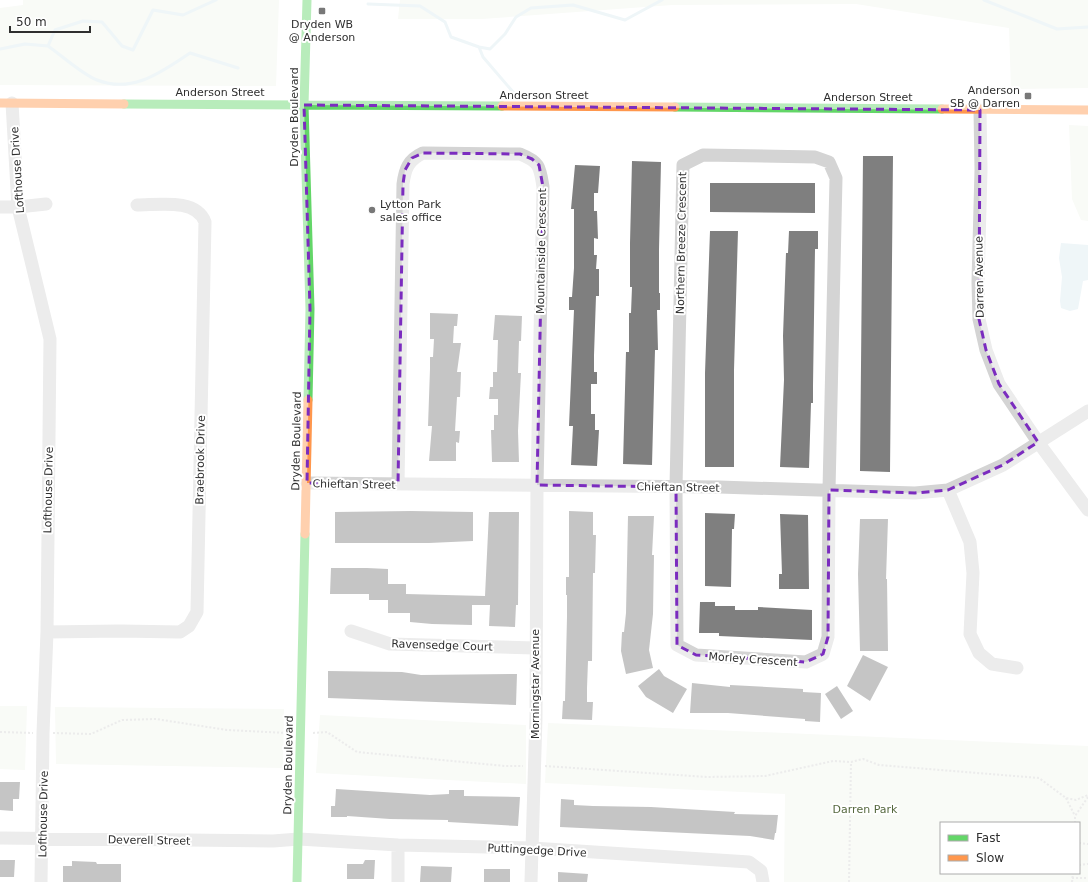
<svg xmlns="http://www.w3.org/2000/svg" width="1088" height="882" viewBox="0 0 1088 882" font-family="'DejaVu Sans',sans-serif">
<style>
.green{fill:#f1f5ed;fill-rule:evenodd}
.water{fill:#dbeaf0}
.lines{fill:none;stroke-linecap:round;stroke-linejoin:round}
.stream{stroke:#dbeaf0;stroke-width:3}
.building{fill:#7f7f7f}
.path{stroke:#d4d4d4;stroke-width:2;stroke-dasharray:2 2;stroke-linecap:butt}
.street{stroke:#d4d4d4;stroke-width:13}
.fast{stroke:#63d668;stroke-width:9}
.slow{stroke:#ff974d;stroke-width:9}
.marked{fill:none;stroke:#7b2cbf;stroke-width:3;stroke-dasharray:8 5;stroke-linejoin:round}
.poi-dot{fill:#787878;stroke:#fff;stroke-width:1.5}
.labels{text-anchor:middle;stroke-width:4;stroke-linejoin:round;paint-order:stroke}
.poi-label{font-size:11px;fill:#2f2f2f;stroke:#fff}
.street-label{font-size:11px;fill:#2f2f2f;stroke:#fff}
.park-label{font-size:11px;fill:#56693f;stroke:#fff}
</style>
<rect width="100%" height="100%" fill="#fff"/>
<path class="green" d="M23,0H279L276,86L0,85V8L23,5Z
M400,0H1088V88L1011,89L1009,28L856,4L672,5L482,19H398Z
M1069,125L1088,126V221L1081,220L1072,199Z
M0,706H27L25,770L0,769Z
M55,707L284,709L283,768L56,764Z
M320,715L526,725V784L316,773Z
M548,723L1088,746V882H784L785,794L545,783ZM941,823H1079V873H941Z"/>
<path class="water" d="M1061,243L1088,245V280L1083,281L1078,309L1070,311L1061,308L1060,301L1062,277L1059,258Z"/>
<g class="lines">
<path class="stream" d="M984,0L1057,29L1088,27
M368,4L420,6L445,22L451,37L479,47L490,49L505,34L516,17L531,8L573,5L625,20L662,0
M48,46L55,30L83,21L102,22L122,46L133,50L153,10L183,15L216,0
M48,46C61,55 83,75 97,80C133,94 161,72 190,53L238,68
M479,47L483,57L519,99
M0,49L25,44L48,46"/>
</g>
<path class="building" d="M863,156H893L890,472L860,471Z
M632,161L661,162L659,249V293H660V310H657L658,350H655L652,465L623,464L626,352H629V313H631L632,287H630V243Z
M575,165L600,166L598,193H594V211H597L598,239L594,238V255H597L596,269H599V296H596L594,355V372H597V384H591V414H595V430H599L597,466L571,465L573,426H569L574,310H569V297H572L574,268V209H571Z
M710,183H815V213L710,212Z
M710,231H738L734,370V467H705V373Z
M789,231H818V249H815L813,386V403H811L809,468L780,467L784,380L783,336L786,253H788Z
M430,313L458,314L457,326H454L453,343H461L457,372H461L460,397H457L455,431H460L459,443L456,442V461H429L432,426H428L430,369V357H433L434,339H430Z
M495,315L522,316L521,341H519L518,373H521L518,431L519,462H492L491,430H494V415H498V399H489L490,387H493V372H497L498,340H493Z
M411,511L473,512V541L429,543H335V512Z
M569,511L593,512V535H596L595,573H593L592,661H588L587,688V702H593L592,720L562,719L563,701H565L567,617V595H566V577H569Z
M489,512H519L518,605H516L515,627L489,626L490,605H472V625L432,624L410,622V613H388V600H369V594H330L331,568H367L388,569V584H406V594L485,596Z
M705,513L735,514L734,529H732L731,587L705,586Z
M780,514L808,515L809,589H779V574H782Z
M628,516H654L652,555H654L653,614L649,650L653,668L626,674L621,651L622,632H624L626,613Z
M860,519H888L886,579H887L888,651H860L858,574Z
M700,602H715V606H735V610H758V607L812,610V640L719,636V633H699Z
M863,655L888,667L870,701L847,686Z
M659,669L664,676L687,689L673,713L646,697L638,686Z
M328,671L402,672L421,675L517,674L516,705L328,698Z
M692,683L730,687V685L803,689V692L821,693L820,722L805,721V719L728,713H690Z
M837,686L853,711L841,719L825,694Z
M0,782H20L19,799H13V811L0,810Z
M336,789L430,795L449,794V790H464V796L520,797L518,826L448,822V820L390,819L347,816V817H331V806H335Z
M561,799L574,800V805L593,806L651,807L735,812L734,814L778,815L776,833H775L774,840L750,836L560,827Z
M0,860H15L14,877H0Z
M365,860H375L374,879H347V864H363Z
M72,861L96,862L97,864H121V882H63V866H72Z
M421,866L452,867L451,882H420Z
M484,869H510V882H484Z
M558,872L588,874L587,882H558Z"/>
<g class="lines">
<path class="path" d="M0,732L33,733
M53,733L91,734L122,720L156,719L227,730L287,733
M313,733L327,732L357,752L505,766H523
M545,766L707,777L765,776L833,761L851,762L863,759L879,765L1039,778L1066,798L1076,800L1088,795
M1066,798L1075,816
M1075,823V816L1088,797
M1079,843L1088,844
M1079,865L1088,864
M1072,878H1088
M849,882L851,762
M1072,882L1073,873"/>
<path class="street" d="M12,103L18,207L50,339L47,632L43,733L41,882
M980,110L981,170L978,282L979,319L986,350L999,384L1038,442L1088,510
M703,155L815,157L829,162L836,178L829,490L828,637L823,654L806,662L696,655L677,645L676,487L683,165Z
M0,207H18L46,204
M307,483L719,487L915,493L948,490L1003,465L1088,411
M398,484L403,184C405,169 408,160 423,153L520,154C540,162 540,167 543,187L537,485L536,717L531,882
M948,490L970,542L973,573L970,634L979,653L992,664L1017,668
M351,631L390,644L535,648
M47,632L120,631L180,632L189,626L197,612L205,222C196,198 158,205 137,205
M0,838L273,841L299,839L398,845L532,848L749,862L761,871L763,882
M398,882V845"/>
<path class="fast" d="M307,0L304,105L310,309L308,400
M124,104L502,106
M675,107L942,109
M297,882L305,534"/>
<path class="slow" d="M0,103L124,104
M502,106L675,107
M942,109L1088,110
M305,534L308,400"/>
</g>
<path d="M0 0H1088V882H0ZM304,105L980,110L979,319L986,350L999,384L1038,442L1003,465L948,490L915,493L829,490L828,637L823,654L806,662L696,655L677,645L676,487L537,485L543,187L539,165L532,159L520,154L423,153L412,158L405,170L403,184L398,484L307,483L310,309Z" fill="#fff" fill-opacity=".55" fill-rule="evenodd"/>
<path class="marked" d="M304,105L980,110L979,319L986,350L999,384L1038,442L1003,465L948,490L915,493L829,490L828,637L823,654L806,662L696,655L677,645L676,487L537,485L543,187L539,165L532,159L520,154L423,153L412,158L405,170L403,184L398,484L307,483L310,309Z"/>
<g class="poi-dot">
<rect x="318" y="7" width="8" height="8" rx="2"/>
<rect x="1024" y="92" width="8" height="8" rx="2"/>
<circle cx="372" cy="210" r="4"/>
</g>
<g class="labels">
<g class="poi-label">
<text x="322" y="28">Dryden WB<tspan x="322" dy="13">@ Anderson</tspan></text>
<text x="1020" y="94" text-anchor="end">Anderson<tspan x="1020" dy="13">SB @ Darren</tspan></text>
<text x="380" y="208" text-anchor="start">Lytton Park<tspan x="380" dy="13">sales office</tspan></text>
</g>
<g class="street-label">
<text x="220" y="96">Anderson Street</text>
<text x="544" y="99">Anderson Street</text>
<text x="868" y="101">Anderson Street</text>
<text transform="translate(294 117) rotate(-90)" y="4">Dryden Boulevard</text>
<text transform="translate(17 170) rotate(-94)" y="4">Lofthouse Drive</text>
<text transform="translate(681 243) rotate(-89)" y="4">Northern Breeze Crescent</text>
<text transform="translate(541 251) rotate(-89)" y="4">Mountainside Crescent</text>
<text transform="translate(979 277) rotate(-91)" y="4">Darren Avenue</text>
<text transform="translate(296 441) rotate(-89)" y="4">Dryden Boulevard</text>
<text transform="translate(200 460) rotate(-89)" y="4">Braebrook Drive</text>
<text transform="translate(354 484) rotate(1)" y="4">Chieftan Street</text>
<text transform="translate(678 487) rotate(1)" y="4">Chieftan Street</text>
<text transform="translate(48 490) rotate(-89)" y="4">Lofthouse Drive</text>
<text transform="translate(442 645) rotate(2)" y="4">Ravensedge Court</text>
<text transform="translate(753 659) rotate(4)" y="4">Morley Crescent</text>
<text transform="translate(535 684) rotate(-90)" y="4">Morningstar Avenue</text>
<text transform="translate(288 765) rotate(-89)" y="4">Dryden Boulevard</text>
<text transform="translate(43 814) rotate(-89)" y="4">Lofthouse Drive</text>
<text transform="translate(149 840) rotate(1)" y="4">Deverell Street</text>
<text transform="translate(537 850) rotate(3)" y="4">Puttingedge Drive</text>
</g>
<g class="park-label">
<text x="865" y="813">Darren Park</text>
</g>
</g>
<rect x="940" y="822" width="140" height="52" fill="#ffffff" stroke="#acacac"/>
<rect x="948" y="835" width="20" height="6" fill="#63d668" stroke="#acacac"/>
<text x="976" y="842" font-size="12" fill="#2f2f2f">Fast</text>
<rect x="948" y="855" width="20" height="6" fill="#ff974d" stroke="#acacac"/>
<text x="976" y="862" font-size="12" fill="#2f2f2f">Slow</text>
<path d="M10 26v6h80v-6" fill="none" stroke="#2f2f2f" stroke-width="2"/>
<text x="16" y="26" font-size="12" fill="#2f2f2f" stroke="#ffffff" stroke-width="3" paint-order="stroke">50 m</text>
</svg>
